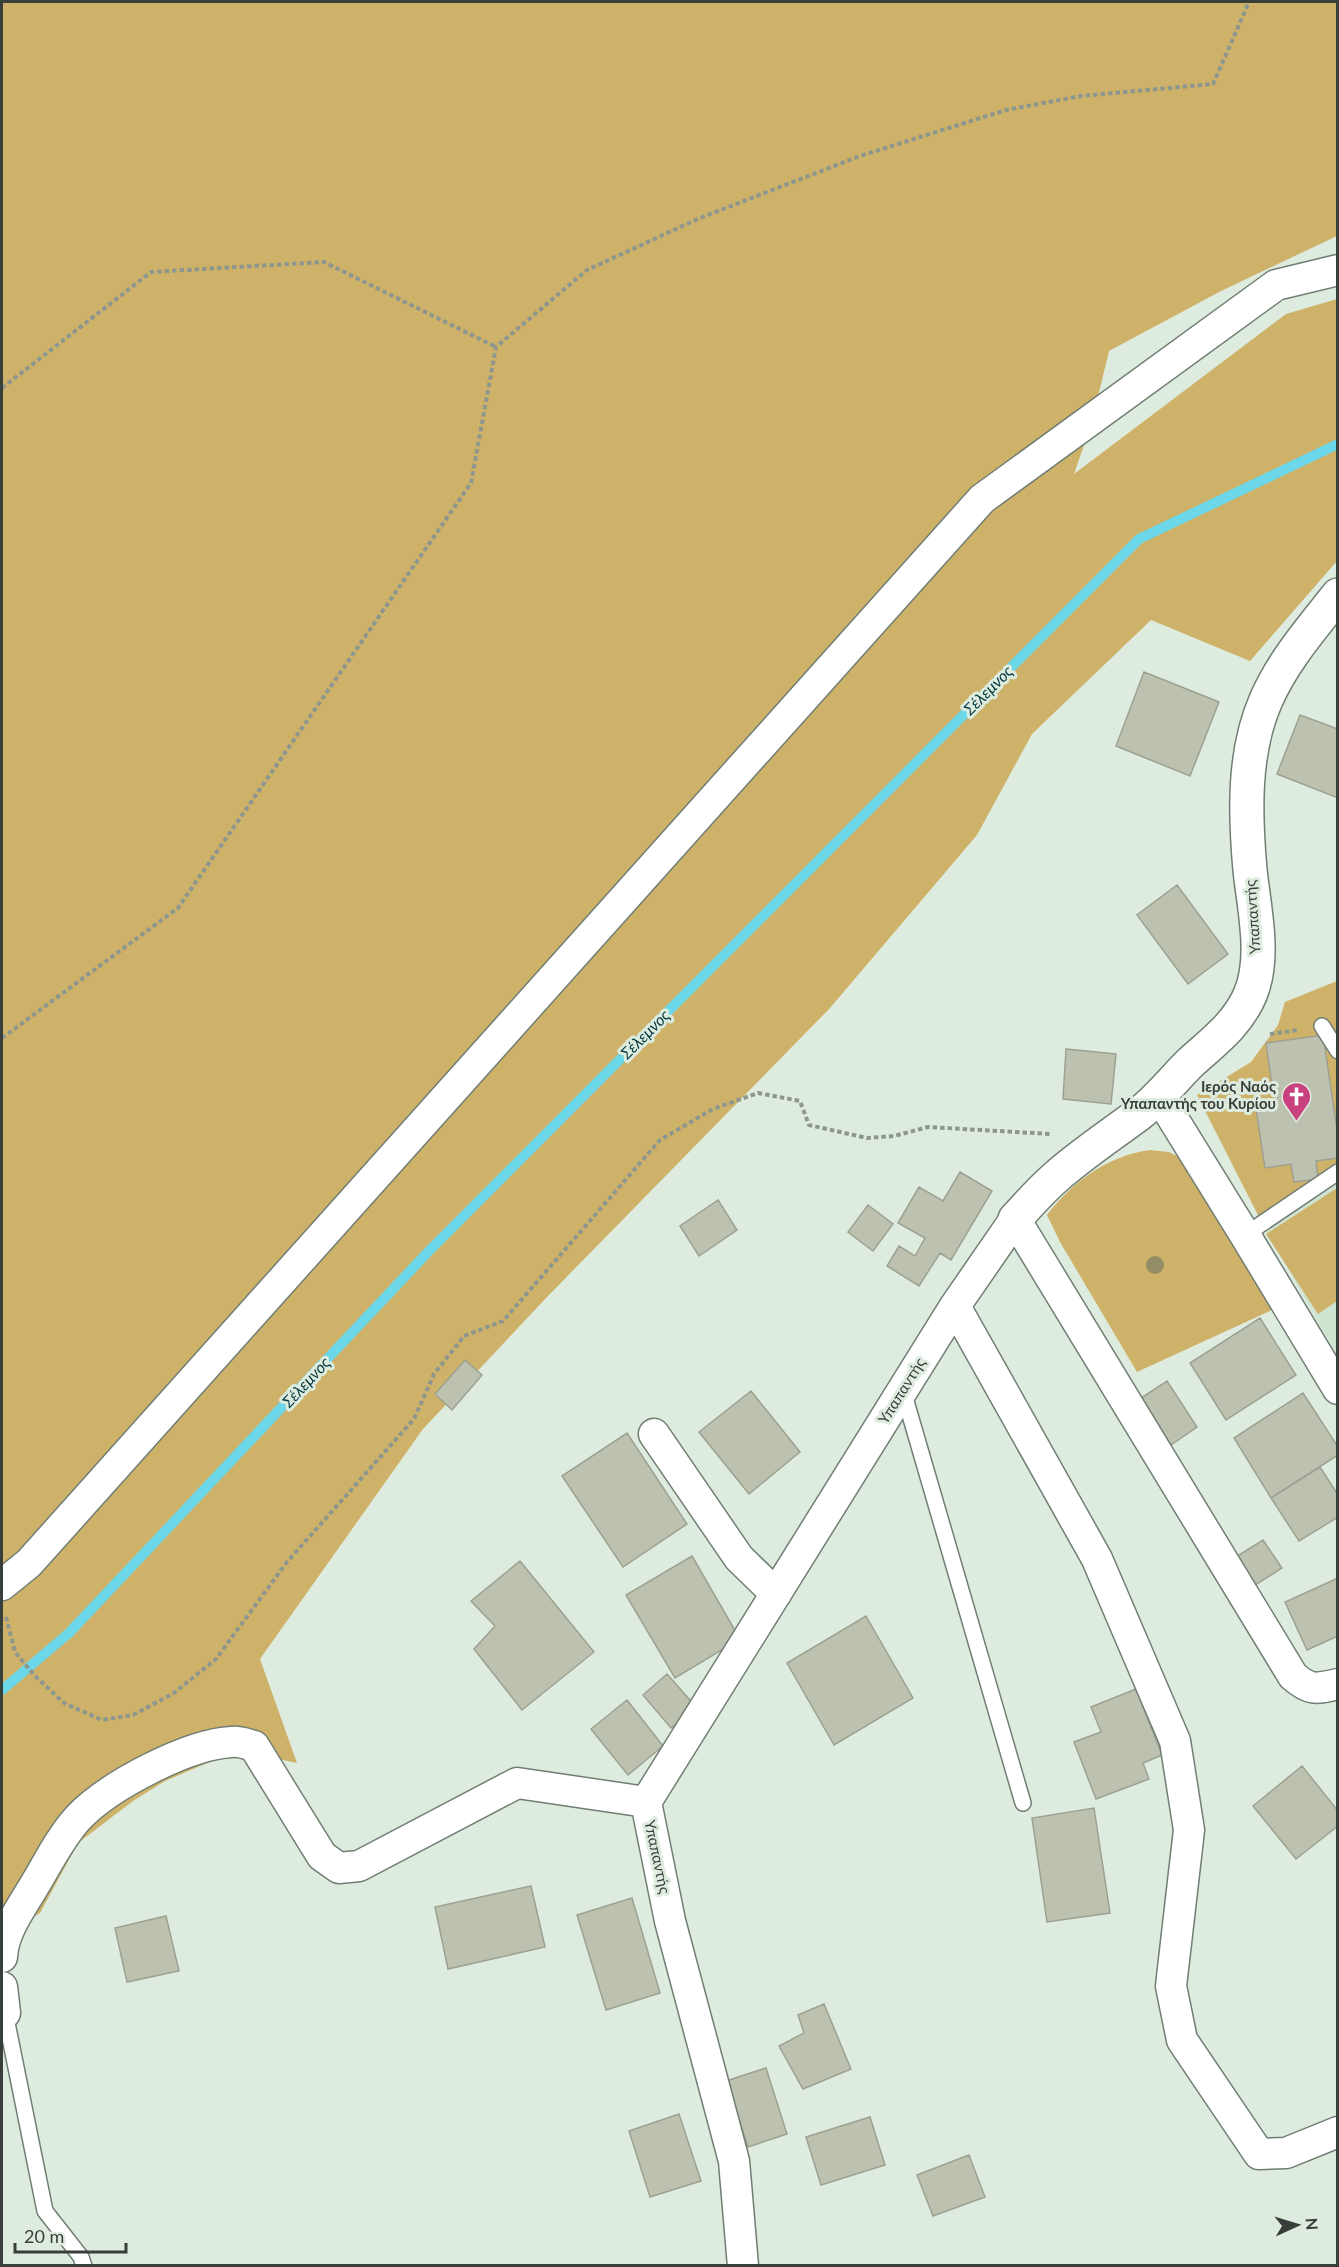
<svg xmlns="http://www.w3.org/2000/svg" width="1339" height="2267" viewBox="0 0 1339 2267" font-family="Lato,sans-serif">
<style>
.built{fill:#cfe3d1}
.green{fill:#cfb269}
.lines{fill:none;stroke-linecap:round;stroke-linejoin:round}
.stream{stroke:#6bd7e8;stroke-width:10}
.building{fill:#bdc1b0;stroke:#9da191;stroke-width:1.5}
.lane-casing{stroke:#717e73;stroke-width:18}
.street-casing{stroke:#717e73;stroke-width:33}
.secondary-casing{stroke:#717e73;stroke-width:36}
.path{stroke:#8d978e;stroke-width:4;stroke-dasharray:4.5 3;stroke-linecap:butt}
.lane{stroke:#fff;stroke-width:15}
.street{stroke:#fff;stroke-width:30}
.secondary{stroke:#fff;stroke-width:33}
.tree{fill:#928d64}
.labels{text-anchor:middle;stroke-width:6;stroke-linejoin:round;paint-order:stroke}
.street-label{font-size:15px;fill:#383e39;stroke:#deecdf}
.poi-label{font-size:15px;font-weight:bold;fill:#383e39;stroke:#deecdf;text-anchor:end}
.water-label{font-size:16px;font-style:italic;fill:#00373e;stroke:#deecdf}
</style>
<rect width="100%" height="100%" fill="#deecdf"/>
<path class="built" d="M1337,1180V1355L1264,1227Z"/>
<path class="green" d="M2,2H1338L1337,236L1221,291L1109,351L1092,422L1074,474L1286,314L1337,299V561L1250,661L1151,620L1032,734L977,835L830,1008L547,1297L423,1429L260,1659L297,1763L250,1753L219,1758L165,1781L133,1801L78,1843L40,1913L2,1936Z
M1337,981V1180L1264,1227L1197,1095L1251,1062L1278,1025L1285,1002Z
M1150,1150L1169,1152L1181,1158L1244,1253L1272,1310L1137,1372L1060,1242L1047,1215C1072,1182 1109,1155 1150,1150Z
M1337,1188V1301L1318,1314L1266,1234Z"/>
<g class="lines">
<path class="stream" d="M2,1690L69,1633L428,1252L1139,539L1338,444"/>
</g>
<path class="building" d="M1144,672L1219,702L1190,776L1116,746Z
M1300,715L1338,729V798L1277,774Z
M1177,885L1228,954L1188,984L1137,915Z
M1323,1035L1338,1136V1158L1316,1161L1318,1179L1294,1182L1291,1164L1265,1168L1256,1109L1275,1106L1266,1043Z
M1066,1049L1116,1054L1111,1104L1063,1099Z
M960,1172L992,1191L951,1260L940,1253L919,1286L887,1266L899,1246L915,1256L925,1238L898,1223L919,1187L943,1201Z
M718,1200L737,1230L699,1256L680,1226Z
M868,1205L893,1224L873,1251L848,1232Z
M1260,1318L1296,1375L1226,1420L1190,1363Z
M465,1360L482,1375L452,1410L435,1394Z
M1167,1381L1197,1427L1168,1447L1138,1400Z
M751,1391L800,1452L749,1494L699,1432Z
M1303,1393L1338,1447V1455L1271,1498L1234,1438Z
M627,1433L687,1524L623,1567L562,1476Z
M1320,1467L1338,1495V1517L1299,1541L1271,1498Z
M1263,1540L1282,1568L1249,1589L1231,1560Z
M692,1556L740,1639L675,1678L626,1595Z
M520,1561L594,1652L522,1710L474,1649L495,1626L471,1601Z
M1338,1578V1636L1307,1650L1285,1602Z
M866,1616L913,1698L834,1745L787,1663Z
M667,1674L696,1707L671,1728L643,1695Z
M1136,1689L1162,1755L1143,1763L1149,1779L1096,1799L1074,1742L1101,1732L1091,1707Z
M627,1700L663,1746L628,1775L591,1729Z
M1302,1766L1338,1811V1826L1296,1859L1253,1806Z
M1094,1808L1110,1913L1047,1922L1032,1818Z
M531,1886L545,1947L448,1969L435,1907Z
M632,1898L660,1993L606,2010L577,1915Z
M166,1916L179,1971L127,1982L115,1928Z
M824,2004L851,2069L803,2089L779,2046L804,2033L798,2015Z
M766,2068L787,2134L748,2147L726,2081Z
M679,2114L701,2181L650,2197L629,2131Z
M870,2117L885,2165L821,2185L806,2137Z
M969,2155L985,2197L933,2216L917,2175Z"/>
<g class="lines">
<defs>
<path id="lane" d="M1322,1026L1338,1051
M1245,1235L1338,1172
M903,1391L1023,1803
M5,2013L45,2211L81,2257L84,2266"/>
<path id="street" d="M1159,1096L1245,1235L1338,1389
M955,1306L1097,1559L1175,1741L1189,1830L1171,1986L1182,2040L1259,2154L1286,2153L1338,2132
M654,1434L739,1558L776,1594
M2,1585L29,1563L982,499L1276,285L1338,270
M2,1957C3,1933 19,1911 31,1891C46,1867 59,1839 78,1818C108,1786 188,1744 232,1742C239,1741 247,1744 254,1746L322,1856L339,1868L359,1866L517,1783L646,1802
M2,1987L5,2013
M743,2266L734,2161L670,1921L646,1802L955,1306L1015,1219L1293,1676C1310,1691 1316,1689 1338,1684"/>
<path id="secondary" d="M1015,1219C1028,1205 1041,1190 1056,1177C1082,1154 1111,1135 1139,1114C1158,1099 1173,1080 1190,1063C1213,1042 1237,1025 1250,995C1266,958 1254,908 1250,870C1245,814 1243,752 1266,700C1283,661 1312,628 1338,595"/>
</defs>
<use href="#lane" class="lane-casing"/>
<use href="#street" class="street-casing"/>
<use href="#secondary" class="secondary-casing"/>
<path class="path" d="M2,388L151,272L324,262L496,347
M1270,1034L1298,1030
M2,1038L178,908L471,483L496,347L587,270L700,218L860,156L1006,110L1081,96L1213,84L1249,2
M6,1617L15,1652L35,1676L64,1703L102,1720L133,1715L174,1693L216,1659L287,1562L414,1419L434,1374L464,1336L503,1321L660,1140L713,1109L758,1093L800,1101L809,1125L867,1138L894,1136L928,1127L1051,1134"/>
<use href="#lane" class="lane"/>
<use href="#street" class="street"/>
<use href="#secondary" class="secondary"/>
</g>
<circle class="tree" cx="1155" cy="1265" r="9"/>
<defs>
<symbol id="church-pin" viewBox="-11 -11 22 30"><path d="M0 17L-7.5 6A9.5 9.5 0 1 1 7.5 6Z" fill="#c8407d" stroke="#deecdf"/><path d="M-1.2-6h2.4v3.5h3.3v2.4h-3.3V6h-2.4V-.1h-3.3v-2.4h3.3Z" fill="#fff"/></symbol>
</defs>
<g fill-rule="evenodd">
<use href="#church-pin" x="1280" y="1080" width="33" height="45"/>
</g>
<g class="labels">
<g class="street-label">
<text transform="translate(1253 917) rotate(-94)" y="5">Υπαπαντής</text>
<text transform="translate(902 1391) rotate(-58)" y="5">Υπαπαντής</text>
<text transform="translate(657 1857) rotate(78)" y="5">Υπαπαντής</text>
</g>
<g class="poi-label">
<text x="1276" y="1092">Ιερός Ναός<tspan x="1276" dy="17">Υπαπαντής του Κυρίου</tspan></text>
</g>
<g class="water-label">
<text transform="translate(988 690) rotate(-45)" y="6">Σέλεμνος</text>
<text transform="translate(645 1034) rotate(-45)" y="6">Σέλεμνος</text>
<text transform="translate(306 1382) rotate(-47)" y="6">Σέλεμνος</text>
</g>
</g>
<rect width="1339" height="2267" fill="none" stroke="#383e39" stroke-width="6"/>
<g transform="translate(1297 2225) rotate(86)" stroke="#deecdf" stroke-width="4.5" paint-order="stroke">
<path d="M0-4.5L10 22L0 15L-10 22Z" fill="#383e39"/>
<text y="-9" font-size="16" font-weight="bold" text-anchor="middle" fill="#383e39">N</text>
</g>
<path d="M15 2243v9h111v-9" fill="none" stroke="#383e39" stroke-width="3"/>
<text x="24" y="2243" font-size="18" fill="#383e39" stroke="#deecdf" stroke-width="4.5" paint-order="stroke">20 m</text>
</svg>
